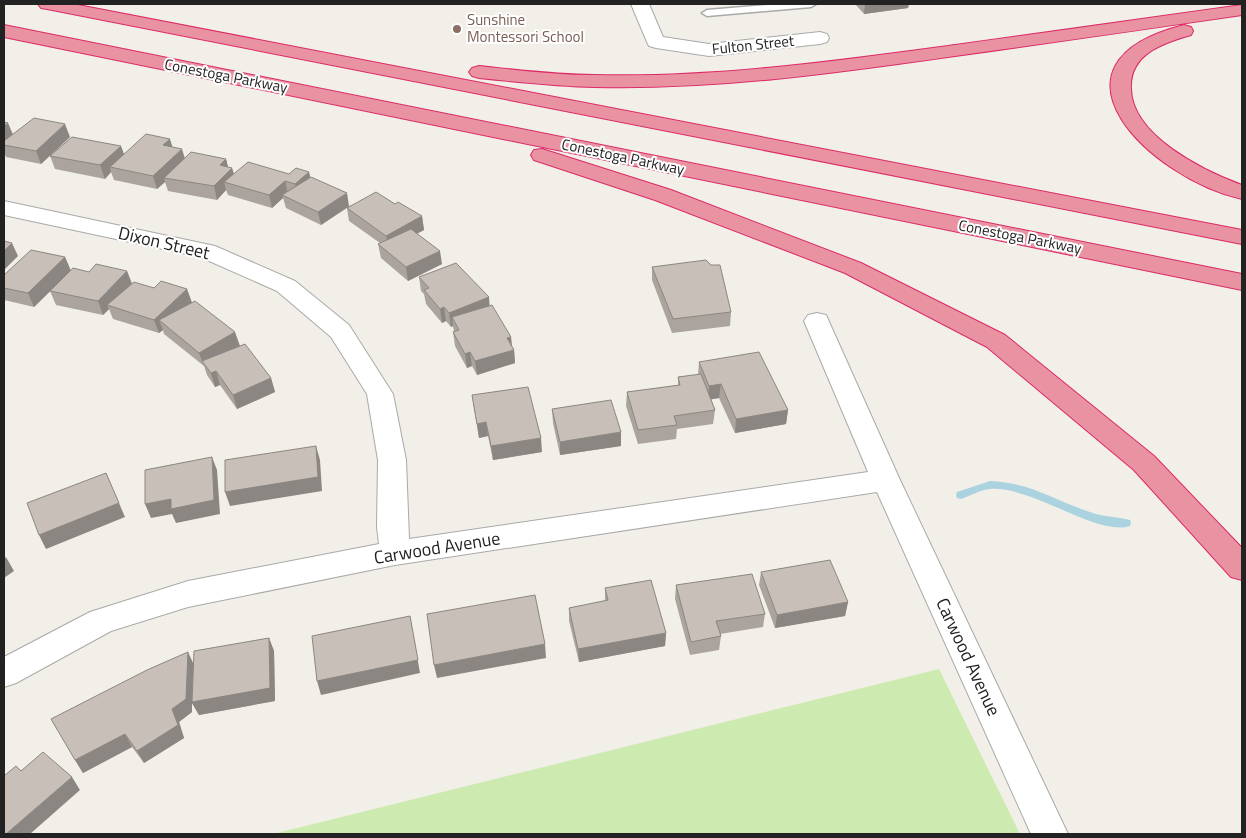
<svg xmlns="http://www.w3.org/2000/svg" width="1246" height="838" viewBox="0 0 1246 838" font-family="'Titillium Web',sans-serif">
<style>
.grass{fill:#cdebb0}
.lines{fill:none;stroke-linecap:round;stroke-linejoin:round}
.stream{fill:#aad3df;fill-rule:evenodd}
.service-casing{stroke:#a9a9a9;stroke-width:3}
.minor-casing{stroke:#a9a9a9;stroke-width:2}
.motorway-casing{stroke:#dc2a67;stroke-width:2}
.service{fill:#fff;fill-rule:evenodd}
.minor{fill:#fff;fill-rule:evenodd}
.motorway{fill:#e892a2;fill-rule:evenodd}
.wall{fill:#aba49e}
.shaded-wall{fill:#8b8681}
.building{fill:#c7bfb8;stroke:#8b8681}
.education-dot{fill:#8d6e63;stroke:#fff;stroke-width:2}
.labels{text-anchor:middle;stroke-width:4;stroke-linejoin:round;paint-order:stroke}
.far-education-label{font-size:15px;fill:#785e54;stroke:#fff;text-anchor:start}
.far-street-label{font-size:15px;fill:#222;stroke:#fff}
.street-label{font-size:18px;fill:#222;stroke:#fff}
</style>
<rect width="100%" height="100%" fill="#f2efe9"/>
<path class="grass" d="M939,669L1020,834H273Z"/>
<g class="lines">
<path class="stream" d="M990,481C1034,483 1056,502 1096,514C1107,517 1119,517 1130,520L1131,523L1130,526C1097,537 1034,486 990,489C980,490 970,496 961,499L957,498L956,495L957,492Z"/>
<defs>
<path id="service" d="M780,4H816L811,7L707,16L702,13L707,10Z"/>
<path id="minor" d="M631,4H649L663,37L709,44L820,32L827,34L829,38L827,42L820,44L709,56L656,48L649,46L647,42Z
M4,201L215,246L295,281L349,325L393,394L406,460L409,539L868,472L804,321L808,315L817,313L826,315L900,480L1068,834H1031L877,492L395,565L188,607L111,631L16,683L4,687V657L90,612L188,581L379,544L377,527L378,460L367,394L331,337L277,291L200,257L4,215Z"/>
<path id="motorway" d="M38,4H73L1242,230V244L47,9L41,8Z
M1242,5V15C1147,29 1051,43 955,56C836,73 715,90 594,87C556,86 517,82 479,78L472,76L469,72L472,68L479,66C517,70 556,75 594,75C715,78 836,61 955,45C1051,32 1147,18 1242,5Z
M4,25L1242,274V290L4,37Z
M1184,25L1191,27L1193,31L1191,35C1163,43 1129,54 1131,89C1132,136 1204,171 1242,185V199C1152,179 1030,64 1184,25Z
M542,149L671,190L861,263L1005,335L1154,456L1242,548V580L1231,577L1134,470L987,347L845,273L655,200L534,160L531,155L534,150Z"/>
</defs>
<use href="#service" class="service-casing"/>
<use href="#minor" class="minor-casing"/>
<use href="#motorway" class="motorway-casing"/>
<use href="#service" class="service"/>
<use href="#minor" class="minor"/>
<use href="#motorway" class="motorway"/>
</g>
<path class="wall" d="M855,4H909L908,8L864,14Z
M4,122L8,123L13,134L70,137L41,164L6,157L4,152Z
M173,147L184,158L226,159L228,167L232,168L234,174H289L309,172L310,178L349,206L395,204L422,216L424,230L417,233L442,264L408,281L381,258L378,244L380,243L349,221L347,208L321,225L286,208L283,198L272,208L228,195L226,190L217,200L168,191L165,182L157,189L114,180L111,172L105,179L55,169L50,156L124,154Z
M65,257L71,271L89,272L127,271L132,283L154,288L187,289L192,303L240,346L271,378L275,392L237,409L220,385L215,387L207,375L204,366L164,334L163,330L159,333L113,319L109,309L103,315L56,305L50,291L34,307L4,300V275Z
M652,267L731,312L730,326L672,333L652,280Z
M419,277L490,306L511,337L512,346L514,350L515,363L477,375L472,366L467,368L455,346L453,332H454L453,326L451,327L446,321L442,323L426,304L424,294L421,291Z
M699,362L788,410L786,424L735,433L719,398L711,399L715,410L713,424L677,429L676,439L638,444L626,406L627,392L678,385V377L698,375Z
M472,395L542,452L493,460L488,436L479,438L474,409Z
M552,409L621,446L560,455L553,423Z
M761,572L848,602L845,616L775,628L759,585Z
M676,585L765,614L763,627L720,634L721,636L719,650L690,655L675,599Z
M605,588L666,633L665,646L579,662L569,621V608L605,601Z
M269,638L274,651L275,701L199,715L192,703V712L179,722L184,738L144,763L132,747L83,773L75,760L194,665Z"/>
<path class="shaded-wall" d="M865,4H909L908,8L864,14Z
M8,123L13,136L4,143V126Z
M65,124L70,137L41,164L36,151Z
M170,139L174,152L163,145Z
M121,146L126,159L110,167L111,172L105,179L100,165Z
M182,149L186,162L164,178L165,182L157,189L153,176Z
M226,159L229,171L232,168L236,181L224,182L226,190L217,200L214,186L220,165Z
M309,172L312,185L298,197L295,184Z
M285,181L288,194L282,195L283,198L272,208L269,195Z
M347,193L349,206L321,225L318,212Z
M422,216L424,230L389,249L386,236Z
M12,243L18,256L4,270V251Z
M440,251L442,264L408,281L406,267Z
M65,257L71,271L34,307L28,293Z
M127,271L132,285L107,305L109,309L103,315L98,301Z
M187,289L192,303L159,320L163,330L159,333L154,320Z
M489,297L490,311L452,317L453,326L451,327L449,313Z
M444,307L446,321L442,323L440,309Z
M235,332L240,346L202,361L204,366L199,353Z
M511,337L512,350H514L515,363L477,375L475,361L507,338Z
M470,352L472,366L467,368L465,354Z
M216,371L220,385L215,387L211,373Z
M271,378L275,392L237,409L233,395Z
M721,384L719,398L708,400L709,386Z
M788,410L786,424L735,433L736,419Z
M486,422L488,436L479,438L477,424Z
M621,432V446L560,455V442Z
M541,438L542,452L493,460L491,446Z
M316,446L320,460L322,491L230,506L225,492Z
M212,457L217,470L220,514L176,523L172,514L151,518L145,504L171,499Z
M106,473L125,517L46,549L39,535Z
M6,557L14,571L4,578V559Z
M848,602L845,616L775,628L777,615Z
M410,616L420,673L321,695L317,681Z
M666,633L665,646L579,662L578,649Z
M269,638L274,651L275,701L199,715L192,703V712L179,722L184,738L144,763L137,751L172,709L188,652L194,665Z
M545,644L546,658L437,678L434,665Z
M125,734L132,747L83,773L75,760Z
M72,777L80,790L30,834H6Z"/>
<path class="building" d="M34,118L65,124L36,151L4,145V141Z
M4,122L8,123L4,126Z
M146,134L170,139L163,145L182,149L153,176L110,167Z
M72,137L121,146L100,165L50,156Z
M191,152L226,159L220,165L232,168L214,186L164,178Z
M248,162L289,174L296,168L309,172L295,184L285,181L269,195L224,182Z
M311,177L347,193L318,212L282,195Z
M376,192L395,204L398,202L422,216L386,236L347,208Z
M411,229L440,251L406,267L378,244Z
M4,241L12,243L4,251Z
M31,250L65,257L28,293L4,288V275Z
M706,260L711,265H720L731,312L673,319L652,267Z
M456,263L489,297L449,313L444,307L440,309L424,290L429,288L419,277Z
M96,264L127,271L98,301L50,291L73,268L89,272Z
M161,281L187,289L154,320L107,305L134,282L154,288Z
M195,301L235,332L199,353L159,320Z
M492,305L511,337L507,338L514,350L475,361L470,352L465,354L453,332L459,330L452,317Z
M245,344L271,378L233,395L216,371L211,373L202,361Z
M759,352L788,410L736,419L721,384L709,386L699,362Z
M701,374L715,410L674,416L677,425L638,430L627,392L680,385L678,377Z
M528,387L541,438L491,446L486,422L477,424L472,395Z
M611,400L621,432L560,442L552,409Z
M316,446L318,477L225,492V460Z
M212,457L214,500L171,509V499L145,504V470Z
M106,473L119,503L39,535L27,503Z
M830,560L848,602L777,615L761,572Z
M752,574L765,614L716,621L721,636L691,642L676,585Z
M651,580L666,633L578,649L569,608L608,600L605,588Z
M535,595L545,644L434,665L427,614Z
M410,616L418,660L317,681L312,636Z
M269,638L270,688L192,702L194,651Z
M188,652L186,699L172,709L178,725L137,751L125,734L75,760L51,719L147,670Z
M43,752L72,777L6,834H4V776L16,766L21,771Z"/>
<circle class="education-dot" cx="457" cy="29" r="5"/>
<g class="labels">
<g class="far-education-label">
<text x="467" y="25">Sunshine<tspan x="467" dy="17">Montessori School</tspan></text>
</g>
<g class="far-street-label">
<text transform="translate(753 45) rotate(-6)" y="5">Fulton Street</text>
<text transform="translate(226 76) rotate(11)" y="5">Conestoga Parkway</text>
<text transform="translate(623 157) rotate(12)" y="5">Conestoga Parkway</text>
<text transform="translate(1020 237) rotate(11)" y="5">Conestoga Parkway</text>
</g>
<g class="street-label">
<text transform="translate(164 243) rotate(13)" y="6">Dixon Street</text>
<text transform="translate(437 548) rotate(-9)" y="6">Carwood Avenue</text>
<text transform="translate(968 657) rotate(65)" y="6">Carwood Avenue</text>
</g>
</g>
<rect width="1246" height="838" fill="none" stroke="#222222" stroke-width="10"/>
</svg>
